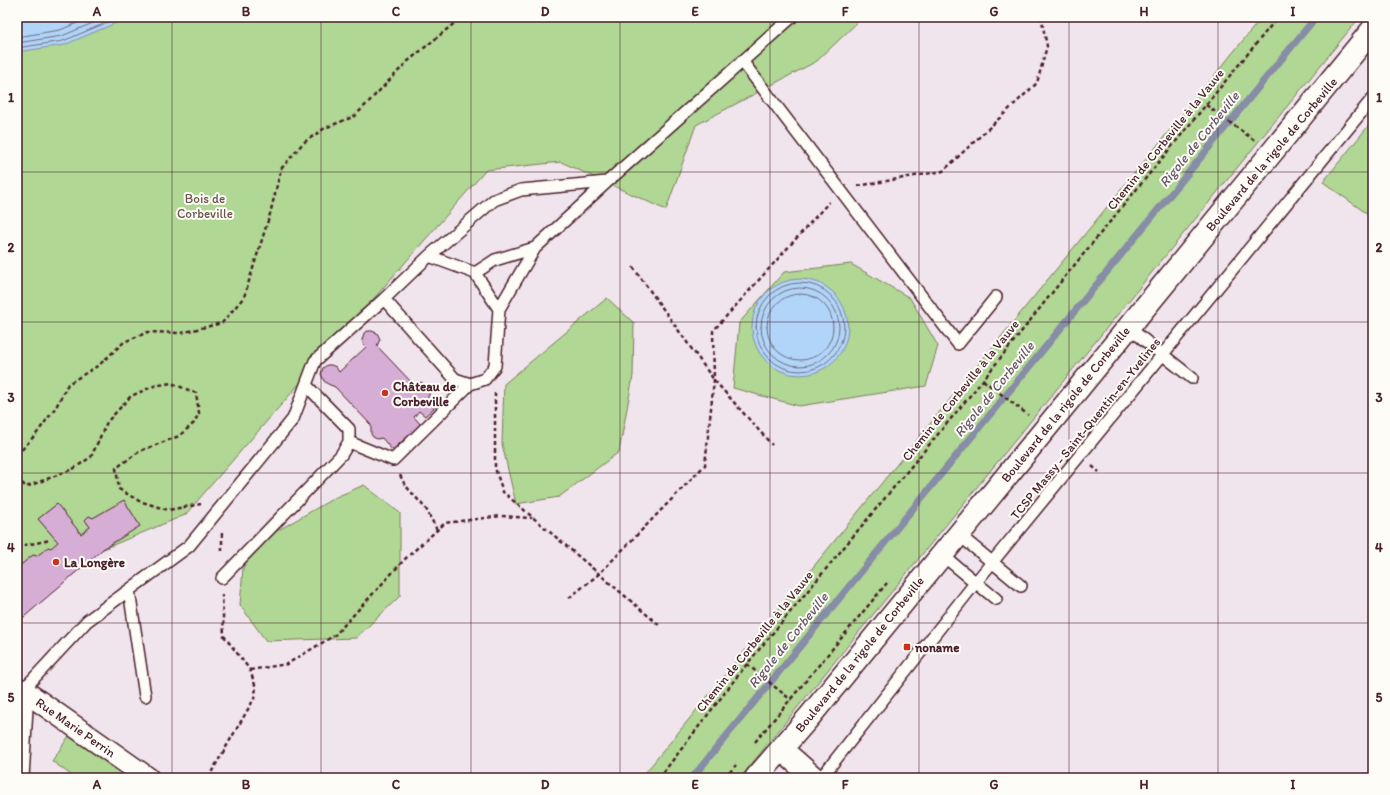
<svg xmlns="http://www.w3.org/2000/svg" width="1390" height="795" viewBox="0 0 1390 795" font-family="Itim,sans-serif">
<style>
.green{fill:#b0d793;stroke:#7d7b5f}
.water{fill:#b0d5f9;stroke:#878ca7}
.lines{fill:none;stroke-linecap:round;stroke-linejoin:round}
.shore{stroke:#73687d;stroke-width:1}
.stream{stroke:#878ca7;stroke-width:7}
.building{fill:#d6aed5;stroke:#4a1f2b}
.lane-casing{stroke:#4a1f2b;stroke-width:14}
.street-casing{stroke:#4a1f2b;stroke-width:24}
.secondary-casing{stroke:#4a1f2b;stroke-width:25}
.path{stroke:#4a1f2b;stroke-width:2.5;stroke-dasharray:4 3;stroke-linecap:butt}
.lane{stroke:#fdfcf7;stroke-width:11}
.street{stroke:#fdfcf7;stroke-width:21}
.secondary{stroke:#fdfcf7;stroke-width:22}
.grid{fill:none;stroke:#4a1f2b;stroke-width:1;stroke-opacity:0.55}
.poi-dot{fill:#c8321e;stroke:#fdfcf7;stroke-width:1.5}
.labels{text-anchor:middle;stroke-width:4;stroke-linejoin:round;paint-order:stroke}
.street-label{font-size:13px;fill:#4a1f2b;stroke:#fdfcf7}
.park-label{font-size:13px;fill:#69564a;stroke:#fdfcf7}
.poi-label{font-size:13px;font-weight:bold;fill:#4a1f2b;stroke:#fdfcf7;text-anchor:start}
.water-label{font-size:14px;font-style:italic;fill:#695669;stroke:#fdfcf7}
.neatline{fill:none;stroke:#4a1f2b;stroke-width:1.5}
.grid-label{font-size:13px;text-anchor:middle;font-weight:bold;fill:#4a1f2b}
</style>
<rect width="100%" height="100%" fill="#f1e5ed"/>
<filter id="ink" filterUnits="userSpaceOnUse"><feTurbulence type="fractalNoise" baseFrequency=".025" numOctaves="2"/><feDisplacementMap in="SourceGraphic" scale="8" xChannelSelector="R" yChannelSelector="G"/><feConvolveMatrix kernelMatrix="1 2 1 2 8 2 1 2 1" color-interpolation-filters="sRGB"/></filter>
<g filter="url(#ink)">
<path class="green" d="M17,17H863L817,61L696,125L666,210L561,162L486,170L185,515L17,585Z
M1262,17H1360L740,778H641Z
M1373,120V218L1323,182Z
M851,264L910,298L938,346L926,386L799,406L733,388L739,323L784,272Z
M607,298L634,323L633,376L619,452L559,497L516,504L502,444L504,384Z
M364,485L400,513V596L356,638L266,641L240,605L243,568L256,543L336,497Z
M73,730L137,778H75L52,761Z"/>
<path class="water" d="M17,17H130L64,45L17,52Z
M752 327a48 48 0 1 1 96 0a48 48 0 1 1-96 0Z"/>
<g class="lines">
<path class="shore" d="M17,37L60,30L92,17
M17,43L62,36L107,17
M17,48L63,41L120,17
M756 327a44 44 0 1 1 88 0a44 44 0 1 1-88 0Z
M761 327a39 39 0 1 1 78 0a39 39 0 1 1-78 0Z
M767 327a33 33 0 1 1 66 0a33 33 0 1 1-66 0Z"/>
<path class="stream" d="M692,778L1316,17"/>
</g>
<path class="building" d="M368,331H372L377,333L380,339L377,346L415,386L421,382L426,386L429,390V395L427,399L435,407L425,416L419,411L414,417L421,425L392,450L382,438L377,439L373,437L371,434V425L335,387L328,384L324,381L321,374L323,368L327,365H331L336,367L339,372L366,347L363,344L362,340L364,333Z
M124,500L140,526L103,549L17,623V568L33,555L37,556L48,547L51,548L58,542L38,519L57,504L81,534L90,527L85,520L89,516L93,518Z"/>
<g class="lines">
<defs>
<path id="lane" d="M742,61L958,344L996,297
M475,273L495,260L535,248
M384,299L455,379L470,384L485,379L495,366L499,309L475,273L429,256
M499,309L535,248L607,182
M1128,327L1192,378
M349,442L393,460L470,384
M958,534L1021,586
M941,554L996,599
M222,578L341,455L349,442V429L306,385
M129,590L145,696
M23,690L87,621L189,546L293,419L315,361L384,299L429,256L494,200L521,190L607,182L792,17
M821,778L976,582L1373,98"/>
<path id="street" d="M23,690L148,778
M18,778L23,690"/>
<path id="secondary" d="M781,749L814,778
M756,778L810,716L1373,29"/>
</defs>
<use href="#lane" class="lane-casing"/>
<use href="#street" class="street-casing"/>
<use href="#secondary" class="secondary-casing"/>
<path class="path" d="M1206,105L1254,140
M858,186L943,171L1037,83L1047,46L1041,17
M633,267L714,380L772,445
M983,380L1028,415
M495,393V468L503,492L659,625
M17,455L37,433L56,407L68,384L99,365L124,342L148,332L181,333L222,323L244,297L270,214L281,169L303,143L325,128L355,116L407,62L462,17
M1092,466L1099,472
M400,475L405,485L426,509L437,530
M17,478L26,487L73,469L91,457L107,422L131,396L154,386L171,383L196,393L199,413L194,423L179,436L140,451L116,468L119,489L139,501L168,510L201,504
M222,533V554
M17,548L25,545L51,540
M569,598L599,574L705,465L714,380L713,331L829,202
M747,664L791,700
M250,670L287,664L335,635L405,559L445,523L501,516L532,518
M755,742L887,583
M208,778L254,699L256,688L250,670L224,636L222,595
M659,778L747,664L983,380L1063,279L1278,17
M725,778L736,765"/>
<use href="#lane" class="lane"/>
<use href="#street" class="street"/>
<use href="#secondary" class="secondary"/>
</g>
</g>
<path class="grid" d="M172,17V778M321,17V778M471,17V778M620,17V778M770,17V778M919,17V778M1069,17V778M1218,17V778M17,172H1373M17,322H1373M17,473H1373M17,623H1373"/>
<g class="poi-dot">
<circle cx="385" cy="393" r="4"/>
<circle cx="56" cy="562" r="4"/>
<rect x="903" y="643" width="8" height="8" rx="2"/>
</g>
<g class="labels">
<g class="street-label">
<text transform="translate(1165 139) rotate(-51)" y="5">Chemin de Corbeville à la Vauve</text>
<text transform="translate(1271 154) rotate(-50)" y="5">Boulevard de la rigole de Corbeville</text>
<text transform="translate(960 390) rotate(-51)" y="5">Chemin de Corbeville à la Vauve</text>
<text transform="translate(1065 404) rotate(-51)" y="5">Boulevard de la rigole de Corbeville</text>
<text transform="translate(1085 428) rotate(-51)" y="5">TCSP Massy - Saint-Quentin-en-Yvelines</text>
<text transform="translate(754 641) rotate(-51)" y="5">Chemin de Corbeville à la Vauve</text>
<text transform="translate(859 654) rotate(-51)" y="5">Boulevard de la rigole de Corbeville</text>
<text transform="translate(76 727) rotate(35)" y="5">Rue Marie Perrin</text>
</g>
<g class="park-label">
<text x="205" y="203">Bois de<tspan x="205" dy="15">Corbeville</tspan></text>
</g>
<g class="poi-label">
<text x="393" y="391">Château de<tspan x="393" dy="15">Corbeville</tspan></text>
<text x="64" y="567">La Longère</text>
<text x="915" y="652">noname</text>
</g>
<g class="water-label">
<text transform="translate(1199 139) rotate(-51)" y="5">Rigole de Corbeville</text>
<text transform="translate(994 389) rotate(-51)" y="5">Rigole de Corbeville</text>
<text transform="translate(788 640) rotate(-51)" y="5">Rigole de Corbeville</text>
</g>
</g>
<rect width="1390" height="795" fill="none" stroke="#fdfcf7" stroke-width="44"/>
<rect x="22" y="22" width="1346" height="751" class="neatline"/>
<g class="grid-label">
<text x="97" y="16">A</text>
<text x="246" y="16">B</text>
<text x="396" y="16">C</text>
<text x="545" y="16">D</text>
<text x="695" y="16">E</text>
<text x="845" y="16">F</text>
<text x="994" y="16">G</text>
<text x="1144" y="16">H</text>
<text x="1293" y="16">I</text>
<text x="11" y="102">1</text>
<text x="1379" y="102">1</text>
<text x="11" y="252">2</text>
<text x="1379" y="252">2</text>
<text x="11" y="402">3</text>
<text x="1379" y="402">3</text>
<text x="11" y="552">4</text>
<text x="1379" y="552">4</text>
<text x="11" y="702">5</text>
<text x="1379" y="702">5</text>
<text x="97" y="789">A</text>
<text x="246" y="789">B</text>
<text x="396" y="789">C</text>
<text x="545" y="789">D</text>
<text x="695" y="789">E</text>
<text x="845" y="789">F</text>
<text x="994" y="789">G</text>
<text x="1144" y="789">H</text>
<text x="1293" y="789">I</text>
</g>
</svg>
